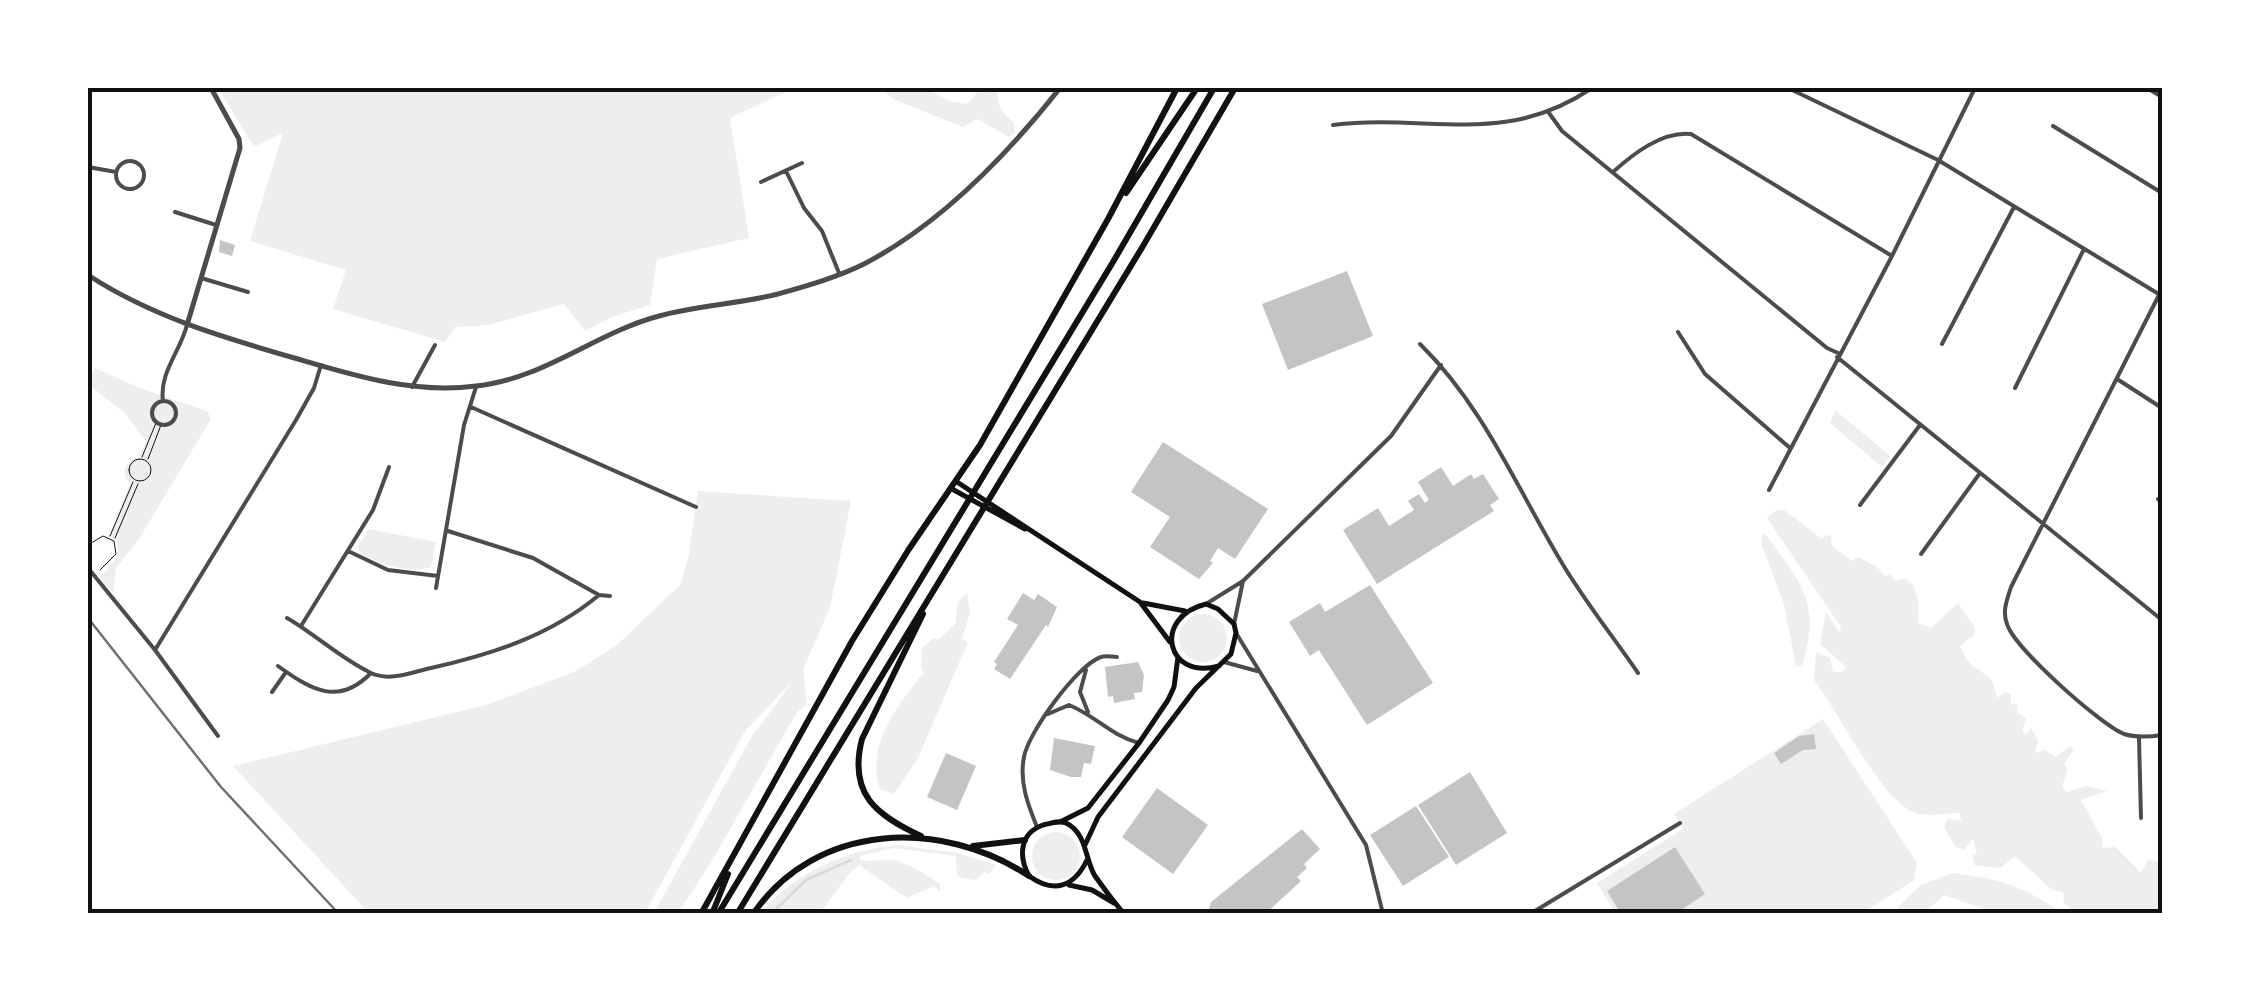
<svg xmlns="http://www.w3.org/2000/svg" width="2250" height="1001" viewBox="0 0 2250 1001" font-family="Commissioner,sans-serif">
<style>
.green{fill:#eee}
.lines{fill:none;stroke-linecap:round;stroke-linejoin:round}
.stream{stroke:#d9d9d9;stroke-width:2.5}
.building{fill:#c4c4c4}
.path{stroke:#111;stroke-width:1}
.minor{stroke:#4c4c4c;stroke-width:4}
.tertiary{stroke:#4c4c4c;stroke-width:5}
.secondary{stroke:#111;stroke-width:5}
.trunk{stroke:#111;stroke-width:6}
.rail{stroke:#707070;stroke-width:2.5}
.neatline{fill:none;stroke:#111;stroke-width:4}
</style>
<rect width="100%" height="100%" fill="#fff"/>
<path class="green" d="M218,88H794L730,118L749,238L657,259L650,305L612,317L585,331L564,304L488,325L455,327L445,342L333,309L346,270L250,241L283,133L254,147Z
M880,88H925L949,101L967,104L981,88H998C995,104 1002,112 1014,123L1015,133L1009,137L977,119L963,127L895,100Z
M95,368L137,387L207,411L211,419L139,539L116,568L113,593L100,577C110,566 121,557 117,541L109,536L130,484L125,477C123,466 128,460 139,457L146,441L125,413L88,384Z
M1835,410L1890,456L1882,467L1830,423Z
M698,491L851,501L830,608L803,669L807,704L797,712L710,864L678,913H654L752,736L794,680L745,731L645,913H369L233,766L486,705L576,671L617,645L681,584L689,554Z
M1777,510H1784L1822,539L1825,535L1831,536L1832,546L1852,561L1859,557L1877,567L1885,576L1890,574L1896,581L1904,578L1913,584L1919,603L1918,623L1931,628L1958,603L1975,628L1974,635L1960,646C1970,671 1976,665 1992,680L1997,698L2005,692L2011,694V704L2018,705L2017,712L2026,719L2022,731L2026,735L2031,728L2038,741L2035,751L2040,753L2043,749L2056,757L2070,746L2074,749L2064,764L2068,770L2062,786L2066,792L2086,786L2107,791L2081,800L2102,838L2103,848L2115,847L2141,873L2149,859L2160,863L2162,858V913H2076L2064,903L2063,892L2052,890L2015,856L2000,868L1974,865L1972,855L1977,853L1973,839L1964,850L1955,846L1944,827L1947,819L1962,821L1959,813C1944,813 1927,818 1913,812C1881,799 1838,711 1814,680L1816,652L1830,658L1833,672H1841L1847,668L1820,644L1826,612L1840,633L1841,627L1767,518Z
M369,529L436,542L431,567C411,575 379,563 360,554L357,547Z
M1765,534C1801,582 1822,604 1802,665L1796,667L1784,604L1762,546V536Z
M967,592L970,613L962,639L968,642L918,758L894,794L880,789C865,744 898,706 924,672L921,668L922,648L934,638L938,640L955,624L958,602Z
M1179 638a24 24 0 1 1 48 0a24 24 0 1 1-48 0Z
M1823,719L1917,863L1914,880L1863,913H1615L1597,883L1683,829L1674,814Z
M1032 856a24 24 0 1 1 48 0a24 24 0 1 1-48 0Z
M897,845L958,853L996,865L989,874L984,872L975,880L959,877L957,873L956,856L893,848L860,856V860C871,863 883,858 894,860C911,864 926,875 940,884V891L934,886L907,898L859,865L848,875L820,913H761C793,873 846,850 897,845Z
M1953,873C1999,879 2024,886 2062,913H1995L1944,895L1924,913H1892L1921,885Z"/>
<g class="lines">
<path class="stream" d="M771,914L806,880L851,860"/>
</g>
<path class="building" d="M220,240L235,245L232,256L219,252Z
M1347,271L1373,336L1288,370L1262,304Z
M1163,442L1268,509L1235,559L1218,548L1210,561L1213,563L1199,579L1150,547L1170,517L1131,492Z
M1441,467L1453,486L1471,474L1474,479L1483,474L1499,499L1490,505L1494,511L1377,584L1343,530L1378,508L1389,526L1414,510L1408,501L1419,494L1425,503L1429,500L1418,482Z
M1370,585L1433,683L1367,725L1319,650L1310,656L1289,622L1320,603L1325,612Z
M1023,593L1034,600L1038,594L1057,607L1048,627L1046,625L1010,679L994,669L997,664L994,662L1018,625L1007,619Z
M1138,662L1144,675L1142,692L1134,693L1135,699L1114,703L1113,696L1108,697L1105,667Z
M1814,734L1816,749L1803,750L1781,764L1774,753L1799,736Z
M1054,738L1095,746L1091,764L1084,763L1081,777H1071L1050,770Z
M946,753L976,766L957,810L927,797Z
M1470,772L1507,833L1456,865L1418,805Z
M1157,788L1208,825L1173,874L1122,837Z
M1416,806L1449,857L1403,886L1370,835Z
M1302,829L1320,849L1304,864L1307,868L1297,877L1301,881L1265,914H1212L1209,909L1211,902Z
M1675,847L1705,894L1675,914H1621L1607,891Z"/>
<g class="lines">
<path class="path" d="M142,457L156,423
M148,459L161,425
M129 470a11 11 0 1 1 22 0a11 11 0 1 1-22 0Z
M110,536L133,482
M115,538L138,484
M88,545L103,536L114,541L116,554L100,570"/>
<path class="minor" d="M1788,88L1938,160L2162,296
M2147,88L2162,97
M1549,113L1562,131L1827,348L1838,353
M1333,125C1429,113 1504,148 1592,88
M2053,126L2162,193
M116 175a14 14 0 1 1 28 0a14 14 0 1 1-28 0Z
M88,167L116,172
M786,171L804,208L822,231L839,273
M1613,172C1633,154 1662,131 1691,134L1892,256
M761,182L802,163
M175,212L216,225
M201,278L248,292
M2162,289L2011,587C2007,600 2002,611 2007,624C2014,648 2101,725 2124,734C2137,738 2149,737 2162,735
M1678,332L1705,374L1790,448
M1420,344C1483,406 1515,484 1559,558C1582,598 1612,635 1638,673
M1942,344L2014,207
M1837,357L2162,620
M2117,379L2162,408
M412,387L435,345
M2015,388L2084,249
M163,401C159,373 180,352 187,325
M152 413a12 12 0 1 1 24 0a12 12 0 1 1-24 0Z
M471,407L696,507
M1769,490L1892,256L1975,88
M2158,499L2162,503
M1860,505L1920,425
M448,531L533,558L599,595
M348,551L388,570L438,576
M1921,554L1980,473
M88,568L155,650L218,736
M436,588L464,425L476,387
M1206,604L1243,581L1391,436L1441,365
M287,618C315,634 341,659 371,673C390,682 412,672 431,668C492,654 550,636 599,595L610,596
M1234,624L1243,581
M301,626L373,510L389,467
M1236,633L1366,845L1383,914
M155,650L296,420L314,388L321,365
M1224,662L1257,671
M278,666C310,689 338,707 371,673
M1086,670L1080,692L1088,712
M272,692L286,672
M1048,714L1069,705C1096,716 1110,735 1139,743
M2139,738L2141,818
M1037,827C1028,805 1019,782 1024,757C1028,733 1077,665 1101,657C1106,655 1112,657 1117,657
M1530,914L1680,823"/>
<path class="tertiary" d="M88,275C152,317 225,338 298,359C356,376 414,394 476,386C544,379 595,333 659,316C698,305 739,304 778,294C806,286 838,277 864,264C941,224 1007,155 1060,88
M187,325L240,148L239,139L211,88"/>
<path class="secondary" d="M957,482L1140,602L1170,642
M952,489L1025,529
M1143,603L1185,611
M1062,821L1088,808L1139,743L1168,700L1174,687L1178,657
M1085,845L1098,817L1196,688L1231,654L1236,633L1234,624L1218,609L1206,604C1152,617 1166,681 1219,666
M1087,860C1074,887 1054,894 1029,876C1018,856 1020,833 1043,825C1051,823 1059,820 1066,823C1087,833 1085,860 1095,876C1104,889 1114,902 1124,914
M1069,885L1092,890L1114,903"/>
<path class="trunk" d="M1126,193L1197,88
M921,836C876,815 848,794 862,739L923,614
M973,846L1025,840
M701,914L852,641L909,549L980,445L1108,219L1177,88
M712,914L728,874
M718,914L1113,262L1214,88
M737,914L1143,246L1235,88
M753,914C816,822 941,818 1029,876"/>
<path class="rail" d="M88,618L221,787L339,914"/>
</g>
<rect width="2250" height="1001" fill="none" stroke="#ffffff" stroke-width="180"/>
<rect x="90" y="90" width="2070" height="821" class="neatline"/>
</svg>
